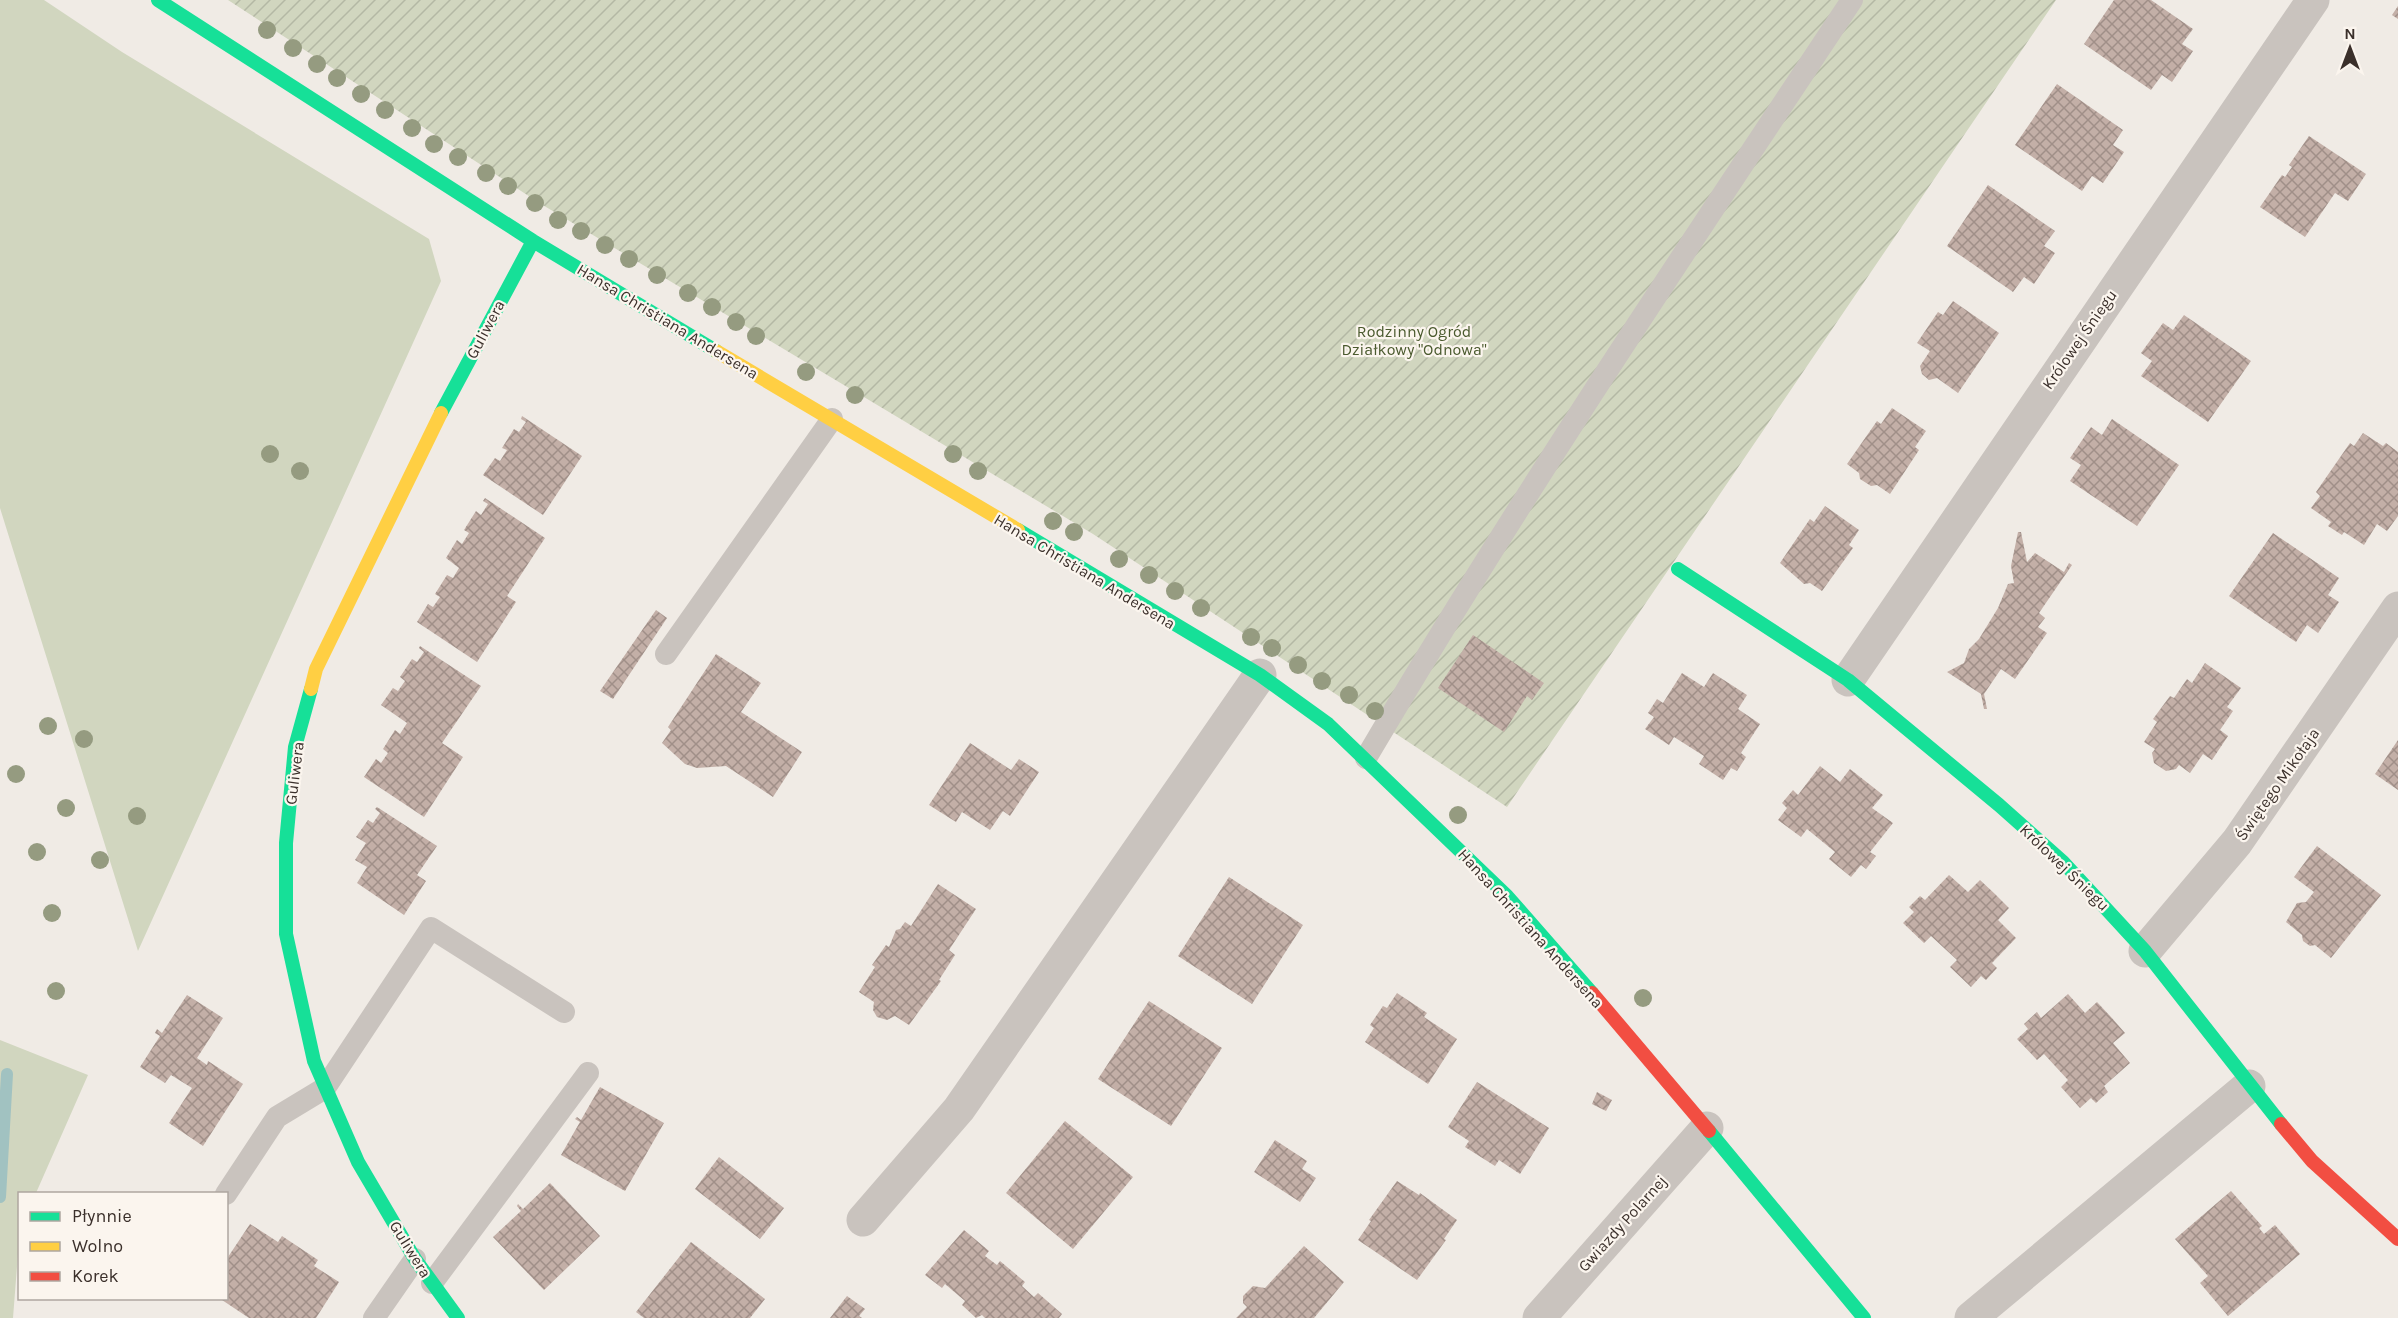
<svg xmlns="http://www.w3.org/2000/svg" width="2398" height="1318" viewBox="0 0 2398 1318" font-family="Karla,sans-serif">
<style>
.green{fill:#d1d6bf}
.garden{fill:url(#garden-furrows)}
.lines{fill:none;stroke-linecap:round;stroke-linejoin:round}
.stream{stroke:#a1c2c1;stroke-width:12}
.building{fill:url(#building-cross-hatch)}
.lane{stroke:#c9c3be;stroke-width:22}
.street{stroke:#c9c3be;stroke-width:33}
.fast{stroke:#16e098;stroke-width:14}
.slow{stroke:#ffcf43;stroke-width:14}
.jam{stroke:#f24e42;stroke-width:14}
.tree{fill:#959b80}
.labels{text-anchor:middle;stroke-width:4.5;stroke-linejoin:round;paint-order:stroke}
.street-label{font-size:16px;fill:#3b302b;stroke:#fbf5ee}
.park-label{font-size:16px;fill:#4a5a2e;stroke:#fbf5ee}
</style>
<defs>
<pattern id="garden-furrows" width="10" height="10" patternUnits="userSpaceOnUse" patternTransform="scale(1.5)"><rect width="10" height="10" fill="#d1d6bf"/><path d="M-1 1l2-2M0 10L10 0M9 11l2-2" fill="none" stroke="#b4b8a4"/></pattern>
<pattern id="building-cross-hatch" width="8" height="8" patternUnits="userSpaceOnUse" patternTransform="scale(1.5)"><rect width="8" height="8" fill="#c3afa7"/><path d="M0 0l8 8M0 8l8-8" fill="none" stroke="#a08f88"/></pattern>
</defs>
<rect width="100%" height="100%" fill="#f0ebe5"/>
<path class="green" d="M0,0H44L122,52L429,239L441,281L138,951L0,508Z
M0,1040L88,1075L36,1193L20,1194L19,1241L13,1318H0Z"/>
<path class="garden" d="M228,0H2056L1507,807L1093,534L541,204Z"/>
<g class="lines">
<path class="stream" d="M0,1197L7,1074"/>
</g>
<path class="building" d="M2114,0H2151L2193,29L2182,44L2193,51L2172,82L2162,75L2151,90L2084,44Z
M2398,6V19L2392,15Z
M2057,84L2123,130L2113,145L2124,152L2103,183L2092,176L2082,191L2015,145Z
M2309,136L2366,174L2348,201L2335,193L2305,237L2260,207L2282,175L2285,177L2292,167L2289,165Z
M1988,185L2055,231L2044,246L2055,253L2034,284L2024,277L2013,292L1947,246Z
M1953,301L1999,333L1958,393L1937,378L1929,380L1922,374L1920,366L1930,351L1917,343L1938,312L1943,315Z
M2184,315L2251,361L2208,422L2141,376L2152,361L2141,353L2163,323L2173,330Z
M1892,408L1926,431L1915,447L1919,450L1890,494L1877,485L1871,486L1860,479L1859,473L1847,464L1877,421L1881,424Z
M522,416L582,456L543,515L483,475L495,458L500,461L507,450L502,448L514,429L519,432L526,422L521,419Z
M2112,419L2179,465L2137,526L2070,481L2081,465L2070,458L2091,427L2102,435Z
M2363,433L2383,446L2386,443L2398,452V516L2387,531L2377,524L2364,545L2344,532L2342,535L2328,526L2331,522L2311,508L2320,496L2316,492L2350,443L2354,446Z
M485,498L545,538L507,596L516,602L477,662L417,622L428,604L433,607L440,597L435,594L447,575L453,578L459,568L446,558L457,540L462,544L469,533L464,530L476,511L481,515L488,504L483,501Z
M1825,506L1859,530L1849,545L1853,548L1822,591L1810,583L1804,584L1780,563L1810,519L1814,522Z
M2018,532H2021L2027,562L2035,553L2064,572L2069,563L2072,565L2039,613L2045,618L2038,627L2047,633L2015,679L2001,669L1984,694L1987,709H1984L1981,694L1947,672L1964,663L1969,649L1979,639L1998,608L2008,584L2014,583L2011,566Z
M2273,533L2339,578L2328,595L2339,602L2318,633L2307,625L2296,642L2229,596Z
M656,610L667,618L613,699L600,691Z
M1473,635L1544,683L1532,700L1527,696L1504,732L1438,688Z
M420,646L481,686L442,743L463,757L424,817L364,777L376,759L381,763L388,753L383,749L395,730L400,734L407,723L381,705L393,688L398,691L405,681L400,677L412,659L417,662L424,652L419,648Z
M716,654L761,683L741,712L802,752L773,797L726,766L697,768L685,764L662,743L671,730L668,727Z
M2205,663L2241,688L2227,707L2233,711L2220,730L2228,736L2212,760L2203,754L2190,773L2179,765L2176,769L2166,771L2154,763L2152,753L2155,749L2144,742L2157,722L2153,719L2170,696L2174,698L2187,679L2192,683Z
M1682,673L1704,687L1713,673L1747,695L1738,709L1760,724L1741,753L1746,757L1737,771L1731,768L1723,780L1699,764L1704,756L1674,737L1669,745L1645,729L1654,717L1648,713L1657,699L1663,703Z
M2398,740V790L2375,774Z
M970,743L1011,770L1019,759L1039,772L1010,816L1003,811L990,830L962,812L956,822L929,805Z
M1820,766L1840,782L1850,769L1883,795L1872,808L1893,823L1870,852L1876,856L1866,869L1861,865L1851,877L1829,859L1835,852L1807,829L1801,837L1778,820L1787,808L1782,803L1793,790L1798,795Z
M377,807L437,846L417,875L426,881L404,915L357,883L367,867L355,860L366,843L356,837L368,820L373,823L380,813L375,809Z
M2317,846L2381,895L2331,958L2315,945L2310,946L2303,941L2302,935L2286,922L2297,903L2306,902L2314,892L2294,877Z
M1949,875L1968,892L1980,880L1995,894L2009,908L1998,920L2016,938L1992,963L1997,968L1986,980L1981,976L1971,987L1950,967L1957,960L1931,936L1924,943L1903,923L1914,912L1909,907L1920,896L1925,900Z
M1229,877L1303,925L1252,1004L1178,956Z
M938,884L976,909L949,950L955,955L939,980L941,981L909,1025L895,1016L887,1020L877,1017L873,1010L874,1002L859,992L875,967L872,965L886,945L889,947L896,930L900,929L905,922L911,926Z
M1397,993L1427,1013L1424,1017L1457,1039L1428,1084L1365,1042L1374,1028L1370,1025L1383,1006L1387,1008Z
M2068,994L2085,1013L2097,1002L2111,1017L2125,1033L2113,1043L2130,1063L2104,1086L2108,1092L2096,1103L2091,1098L2080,1108L2061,1087L2068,1080L2044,1054L2037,1060L2017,1039L2028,1029L2024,1024L2037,1012L2041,1018Z
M187,995L223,1018L197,1058L207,1065L208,1061L243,1084L203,1146L169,1123L192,1088L171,1075L165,1083L140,1067L160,1036L155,1033L157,1029L162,1033Z
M1149,1001L1222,1048L1171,1126L1098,1079Z
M1477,1082L1549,1128L1520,1174L1499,1160L1495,1166L1465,1147L1469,1141L1448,1127Z
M600,1087L664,1123L625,1191L561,1155L580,1122L575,1119L577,1117L581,1120Z
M1597,1092L1612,1100L1606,1111L1592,1104Z
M1065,1121L1133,1177L1073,1249L1006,1193Z
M1275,1140L1307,1161L1302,1169L1316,1178L1300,1202L1254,1172Z
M719,1157L784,1208L760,1239L695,1189Z
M1397,1181L1419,1195L1420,1193L1457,1220L1444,1239L1446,1240L1417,1280L1358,1240L1371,1221L1369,1220Z
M550,1183L600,1236L544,1290L493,1237L521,1211L517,1206L518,1204L523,1209Z
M2231,1191L2262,1226L2259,1228L2264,1234L2275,1225L2300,1254L2228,1316L2200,1283L2208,1276L2175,1239Z
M250,1224L278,1242L282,1236L318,1260L314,1266L339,1282L316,1318H249L219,1298H226V1260Z
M964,1230L989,1251L985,1256L997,1265L1000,1261L1025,1282L1022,1286L1034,1297L1038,1293L1062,1314L1059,1318H985L982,1315L976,1318L962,1305L965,1301L945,1284L942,1288L925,1275Z
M691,1242L765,1299L750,1318H644L636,1312Z
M1304,1246L1344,1282L1314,1318H1236L1247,1307L1243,1303V1296L1253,1286L1265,1288Z
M847,1296L865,1309L859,1316L862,1318H830Z"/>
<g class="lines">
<path class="lane" d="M666,654L832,419
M1366,758C1518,500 1686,250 1852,0
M226,1194L277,1117L325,1088L431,928L564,1012
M432,1283L588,1073
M374,1318L415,1259"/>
<path class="street" d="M1848,680L2313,0
M2145,951L2237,842L2398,608
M863,1220L959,1109L1260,675
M1539,1318L1707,1128
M1971,1318L2249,1086"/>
<path class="fast" d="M158,0L533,241L716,351
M441,413L533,241
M1018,530L1260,675L1328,724L1507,896L1592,993
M1678,569L1848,680L1999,805L2063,862L2145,951L2281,1124
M311,689L295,747L286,843V934L314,1061L358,1162L415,1259L458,1318
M1709,1131L1864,1318"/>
<path class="slow" d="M716,351L1018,530
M311,689L316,669L441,413"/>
<path class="jam" d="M1592,993L1709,1131
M2281,1124L2312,1161L2398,1239"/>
</g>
<g class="tree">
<circle cx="267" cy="30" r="9"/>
<circle cx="293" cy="48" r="9"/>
<circle cx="317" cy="64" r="9"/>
<circle cx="337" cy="78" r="9"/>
<circle cx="361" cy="94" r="9"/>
<circle cx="385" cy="110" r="9"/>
<circle cx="412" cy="128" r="9"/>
<circle cx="434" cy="144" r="9"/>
<circle cx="458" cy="157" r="9"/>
<circle cx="486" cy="173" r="9"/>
<circle cx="508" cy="186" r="9"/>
<circle cx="535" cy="203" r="9"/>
<circle cx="558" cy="220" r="9"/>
<circle cx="581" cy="231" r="9"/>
<circle cx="605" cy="245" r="9"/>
<circle cx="629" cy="259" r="9"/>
<circle cx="657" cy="275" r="9"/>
<circle cx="688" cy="293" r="9"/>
<circle cx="712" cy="307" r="9"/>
<circle cx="736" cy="322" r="9"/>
<circle cx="756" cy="336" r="9"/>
<circle cx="806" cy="372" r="9"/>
<circle cx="855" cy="395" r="9"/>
<circle cx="270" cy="454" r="9"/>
<circle cx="953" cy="454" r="9"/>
<circle cx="300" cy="471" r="9"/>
<circle cx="978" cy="471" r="9"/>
<circle cx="1053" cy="521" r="9"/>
<circle cx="1074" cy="532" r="9"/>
<circle cx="1119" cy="559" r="9"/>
<circle cx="1149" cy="575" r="9"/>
<circle cx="1175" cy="591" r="9"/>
<circle cx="1201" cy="608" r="9"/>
<circle cx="1251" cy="637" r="9"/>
<circle cx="1272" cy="648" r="9"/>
<circle cx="1298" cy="665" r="9"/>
<circle cx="1322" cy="681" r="9"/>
<circle cx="1349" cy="695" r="9"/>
<circle cx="1375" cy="711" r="9"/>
<circle cx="48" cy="726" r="9"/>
<circle cx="84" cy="739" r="9"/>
<circle cx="16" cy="774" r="9"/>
<circle cx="66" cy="808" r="9"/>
<circle cx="1458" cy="815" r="9"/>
<circle cx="137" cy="816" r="9"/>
<circle cx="37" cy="852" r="9"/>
<circle cx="100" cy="860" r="9"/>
<circle cx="52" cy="913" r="9"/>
<circle cx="56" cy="991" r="9"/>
<circle cx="1643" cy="998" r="9"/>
</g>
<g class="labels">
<g class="street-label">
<text transform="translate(668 321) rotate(31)" y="6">Hansa Christiana Andersena</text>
<text transform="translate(485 329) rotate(-62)" y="6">Guliwera</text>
<text transform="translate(2079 339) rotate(-55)" y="6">Królowej Śniegu</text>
<text transform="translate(1085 571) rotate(31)" y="6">Hansa Christiana Andersena</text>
<text transform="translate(294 773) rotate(-83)" y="6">Guliwera</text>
<text transform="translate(2277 784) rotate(-55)" y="6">Świętego Mikołaja</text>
<text transform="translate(2065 867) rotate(44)" y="6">Królowej Śniegu</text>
<text transform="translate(1531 928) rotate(48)" y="6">Hansa Christiana Andersena</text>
<text transform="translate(1622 1223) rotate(-48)" y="6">Gwiazdy Polarnej</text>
<text transform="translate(411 1249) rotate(58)" y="6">Guliwera</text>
</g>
<g class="park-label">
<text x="1414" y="337">Rodzinny Ogród<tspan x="1414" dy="18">Działkowy "Odnowa"</tspan></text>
</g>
</g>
<rect x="18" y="1192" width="210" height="108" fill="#fbf5ee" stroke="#aea6a0" stroke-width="1.5"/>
<rect x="30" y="1212" width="30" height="9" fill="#16e098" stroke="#aea6a0" stroke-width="1.5"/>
<text x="72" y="1222" font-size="18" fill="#3b302b">Płynnie</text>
<rect x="30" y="1242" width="30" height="9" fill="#ffcf43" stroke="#aea6a0" stroke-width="1.5"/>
<text x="72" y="1252" font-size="18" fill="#3b302b">Wolno</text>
<rect x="30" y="1272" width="30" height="9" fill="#f24e42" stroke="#aea6a0" stroke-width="1.5"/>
<text x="72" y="1282" font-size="18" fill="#3b302b">Korek</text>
<g transform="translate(2350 48)" stroke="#fbf5ee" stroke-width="4.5" paint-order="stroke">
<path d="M0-4.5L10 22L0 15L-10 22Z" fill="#3b302b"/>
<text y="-9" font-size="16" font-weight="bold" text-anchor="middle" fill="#3b302b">N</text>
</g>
</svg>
